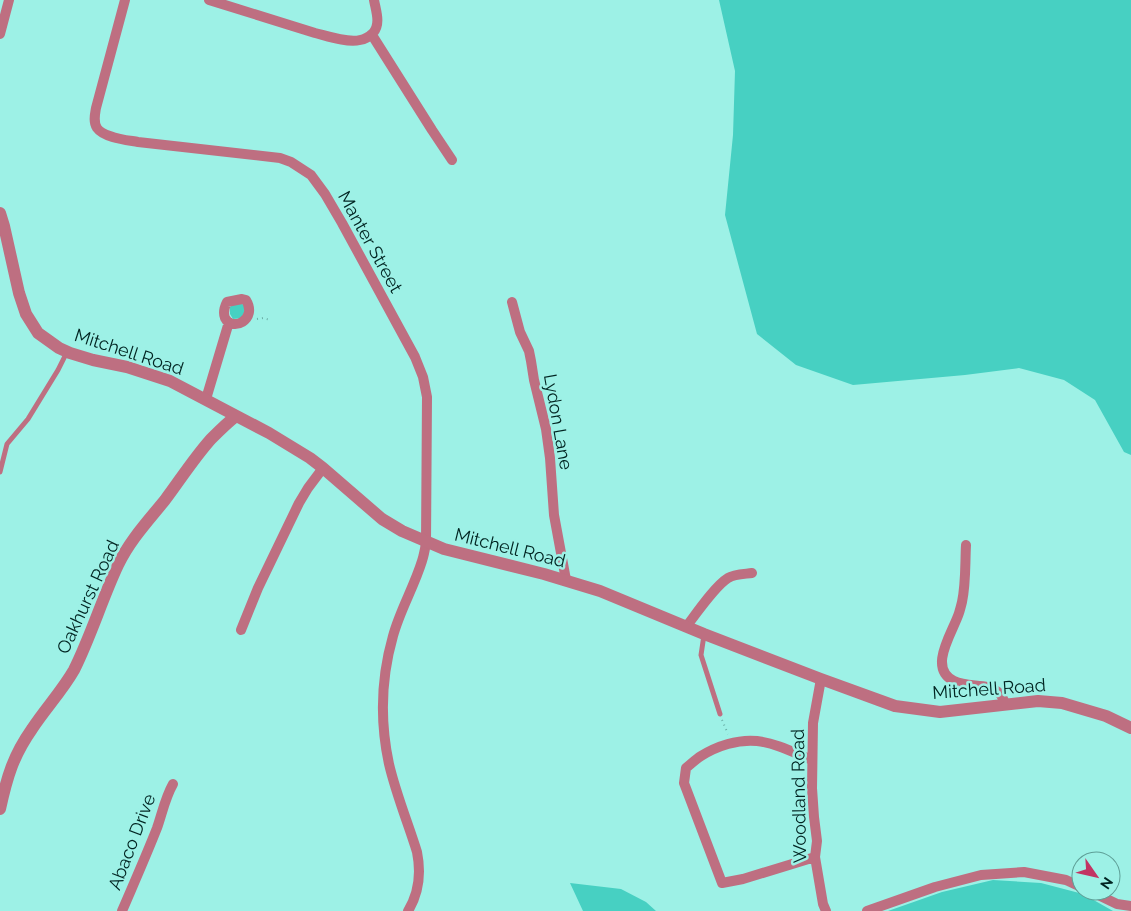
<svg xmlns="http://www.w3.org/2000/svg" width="1131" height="911" viewBox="0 0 1131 911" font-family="Raleway,sans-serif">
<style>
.green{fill:#47d0c2}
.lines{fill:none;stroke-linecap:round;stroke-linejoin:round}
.path{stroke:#6cb1a9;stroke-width:2;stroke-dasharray:1 4;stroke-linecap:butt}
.service{stroke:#be6f81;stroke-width:5}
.minor{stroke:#be6f81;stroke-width:10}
.tertiary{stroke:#be6f81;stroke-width:12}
.labels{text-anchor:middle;stroke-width:5;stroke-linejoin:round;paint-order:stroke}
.street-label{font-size:18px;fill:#002421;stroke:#9df1e6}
</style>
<rect width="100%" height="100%" fill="#9df1e6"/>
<path class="green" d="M719,0H1131V455L1124,452L1095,400L1064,380L1019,368L965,375L853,385L796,365L757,334L725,215L733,135L735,71Z
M241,303L246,307L242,318L233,319L230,314V307L233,304Z
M993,880L1041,883L1083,894L1113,911H888L942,892Z
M570,883L621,889L646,902L656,911H583Z"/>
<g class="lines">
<path class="path" d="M257,319L263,318L270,320
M722,720L728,734"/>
<path class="service" d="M0,472L7,444L28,419L58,370L67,352
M704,635L701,655L720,714"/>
<path class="minor" d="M125,0L96,108C95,114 93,122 97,128C104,138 127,140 138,142L280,158L291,162L311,175L325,194L342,223L415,357L423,377L427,397L426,543C425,549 424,555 422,561C414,587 400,610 393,636C381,678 380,722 389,764C396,794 408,823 417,852C421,872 419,893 408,911
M209,0C244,11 279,22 315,33C327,36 347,43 360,40C364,40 370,36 373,33C381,24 376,11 374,0
M0,34L9,0
M372,35L432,130L452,160
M242,299L246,300C258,320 232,332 225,318C223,313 225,306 227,302Z
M512,302L520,332L529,351L531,361L534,380L546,429L550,458L554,515L566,580
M206,399L229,322
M966,545C965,564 966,583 962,602C961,606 960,610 959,613C953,632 927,668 954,681C967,688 988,683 998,692C1002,695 1004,701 1006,705
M686,627C696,614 715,586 728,578C734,574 745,574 752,573
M241,630L258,588L299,503L308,488L323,468
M821,679L813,723L812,788L814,817L817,841L815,857L823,904L826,911
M812,760C795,753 776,743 757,741C738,739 717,746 701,756C696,759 691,764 686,768L684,783L722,883L743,879L815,857
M1090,891L1117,904L1131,906
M122,911C134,883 146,856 157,828C162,814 165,798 173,784
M867,911L935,887L981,875L1024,872L1066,880L1081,887"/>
<path class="tertiary" d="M0,213L4,226L19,293L26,314L38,333L59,348L70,353L93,360L127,367L170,381L269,433L310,458L323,468L382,519L402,531L444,549L544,574L600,591L704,634L821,679L895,706L940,712L1038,701L1062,703L1106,716L1131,728
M0,809C7,777 13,756 32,729C45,709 62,691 74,670C91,636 102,599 118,565C130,540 148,521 165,500C180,480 194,458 211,439C219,431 227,423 236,416"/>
</g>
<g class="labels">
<g class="street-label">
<text transform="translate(370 242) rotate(61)" y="6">Manter Street</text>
<text transform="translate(129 352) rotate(18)" y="6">Mitchell Road</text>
<text transform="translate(558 422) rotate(80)" y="6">Lydon Lane</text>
<text transform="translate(510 548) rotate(14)" y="6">Mitchell Road</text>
<text transform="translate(88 597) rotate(-65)" y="6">Oakhurst Road</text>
<text transform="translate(989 689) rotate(-4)" y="6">Mitchell Road</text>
<text transform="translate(799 796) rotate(-91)" y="6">Woodland Road</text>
<text transform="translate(132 842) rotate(-69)" y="6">Abaco Drive</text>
</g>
</g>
<g transform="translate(1096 876) rotate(124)"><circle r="24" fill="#9df1e6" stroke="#5e9f97"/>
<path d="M0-4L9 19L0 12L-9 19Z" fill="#c23463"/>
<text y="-8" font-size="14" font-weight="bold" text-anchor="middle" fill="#002421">N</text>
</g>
</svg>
